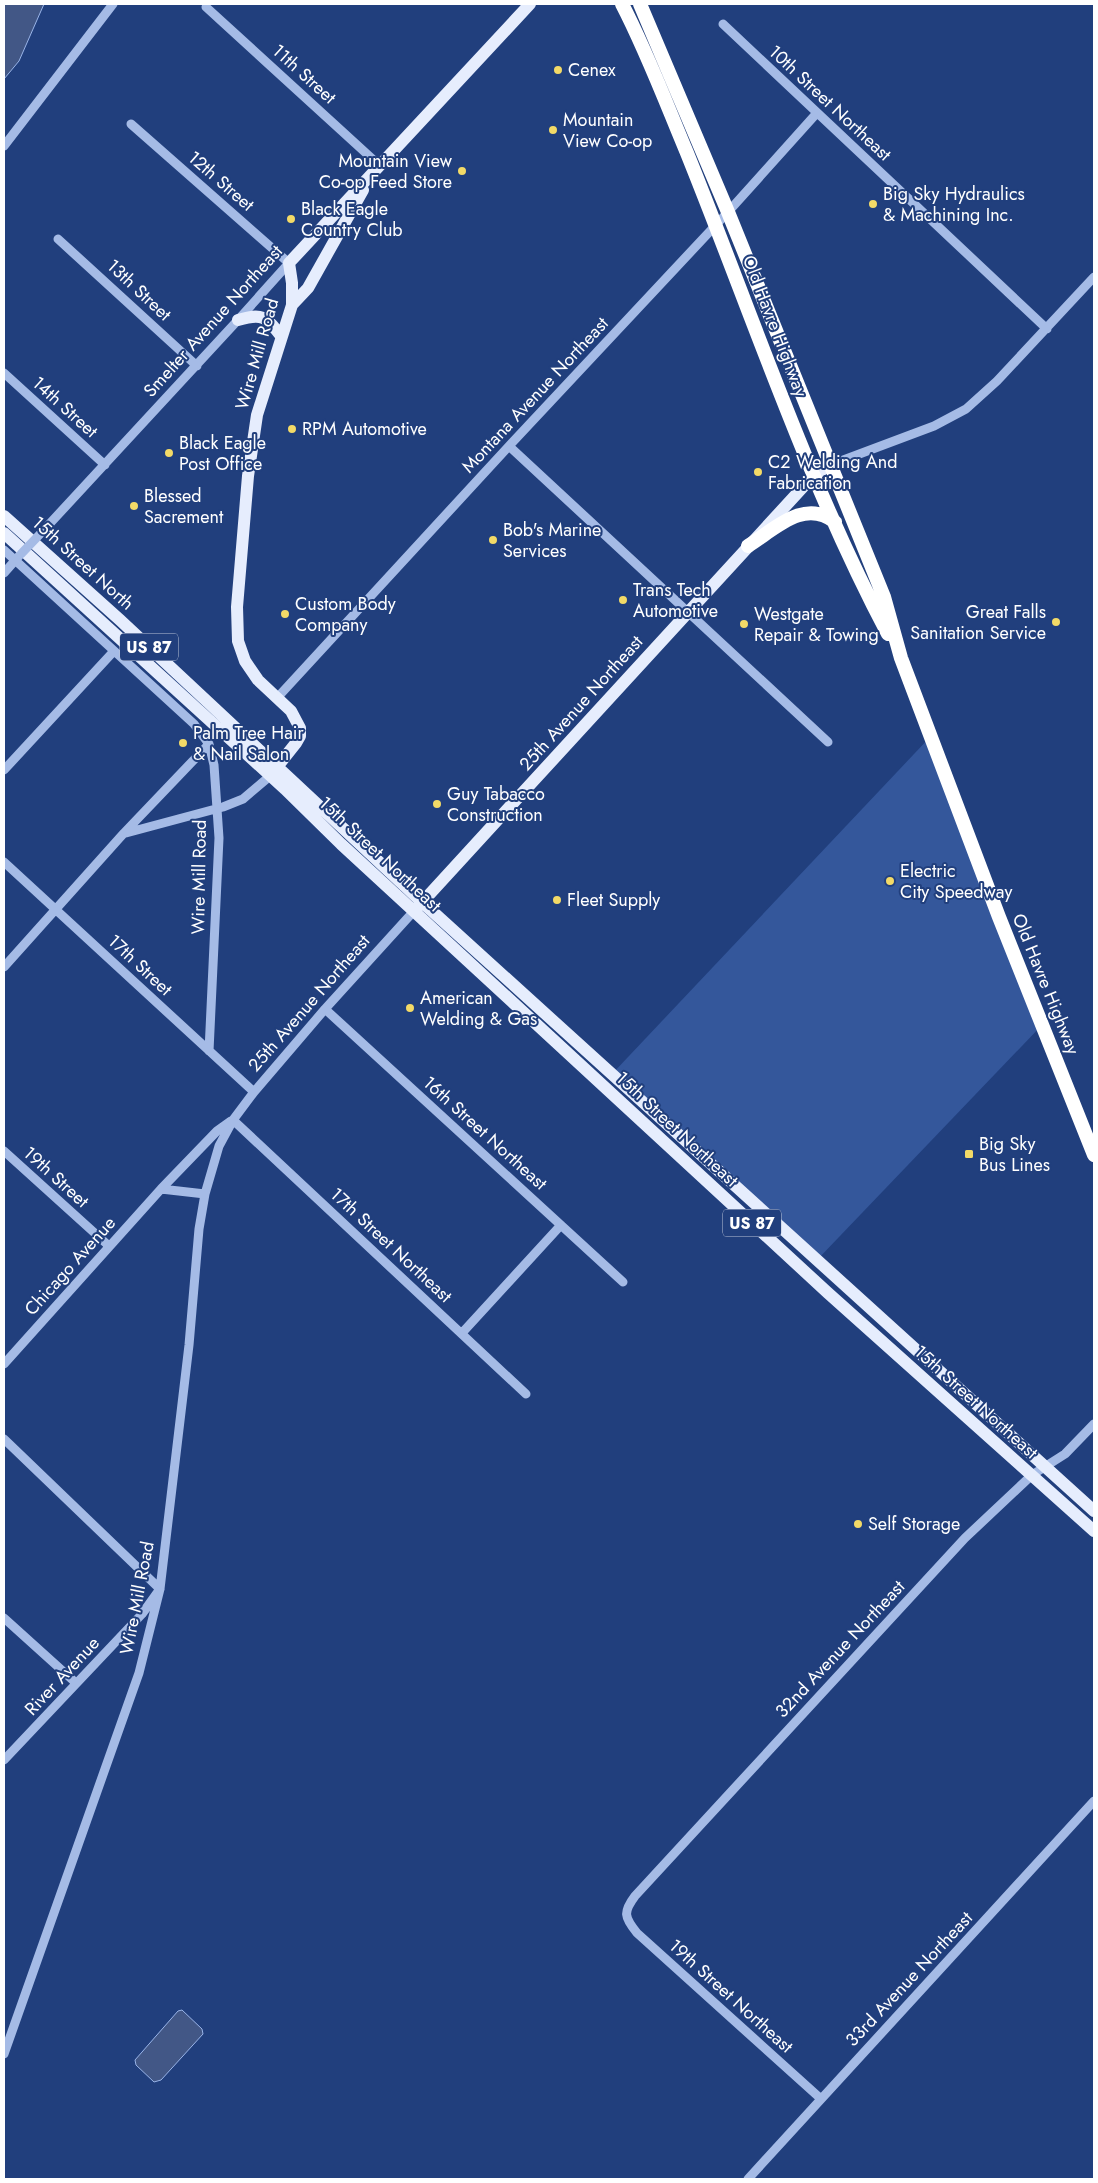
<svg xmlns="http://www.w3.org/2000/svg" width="1098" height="2183" viewBox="0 0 1098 2183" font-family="Jost,sans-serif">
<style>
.green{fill:#34579b}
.water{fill:#425786;stroke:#99b4e8}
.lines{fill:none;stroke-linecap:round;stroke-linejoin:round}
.minor{stroke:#a5bbe6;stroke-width:9}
.major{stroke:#e6edfd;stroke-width:12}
.highway{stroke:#fff;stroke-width:14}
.minor-bridge{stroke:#a5bbe6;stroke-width:9}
.poi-dot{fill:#f3da67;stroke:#213f7d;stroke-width:2}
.labels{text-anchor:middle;stroke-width:4;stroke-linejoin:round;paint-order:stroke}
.shield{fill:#213f7d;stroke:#bcc5d8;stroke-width:1}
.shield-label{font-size:16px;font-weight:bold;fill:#fff}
.poi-label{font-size:18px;fill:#fff;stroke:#213f7d;text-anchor:start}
.street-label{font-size:18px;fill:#fff;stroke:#213f7d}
</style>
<rect width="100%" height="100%" fill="#213f7d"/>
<path class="green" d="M931,736L1042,1025L817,1260L612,1074Z"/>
<path class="water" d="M4,4H44L19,61L4,79Z
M182,2010L202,2029L203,2034L161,2080L154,2082L136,2065L135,2060L178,2011Z"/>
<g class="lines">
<path class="minor" d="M206,7L379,165
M723,24L1047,329
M4,146L113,4
M58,239L197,366
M4,373L105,465
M509,446L828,742
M830,465L934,426L966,409L997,381L1094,277
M42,532L238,320L289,263L131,124
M4,550L194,724L209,744L214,765L219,838L209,1051
M4,573L19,556
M277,698L509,446L728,212L816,114
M4,770L114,651
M126,833L223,807L243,799L270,776
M4,862L254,1092
M4,967L124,833L209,744
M325,1009L623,1282
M233,1120L526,1394
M4,1151L109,1246
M161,1189L205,1194
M462,1333L561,1225
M4,1364L161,1189L217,1131L231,1121
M4,1439L160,1589L142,1614L4,1760
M4,1618L76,1683
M4,2054L139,1673L160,1589L189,1345L199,1229L205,1194L219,1146L233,1120L254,1092L325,1009L414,911
M820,2098L637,1933C624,1917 623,1912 635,1896L965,1538L1032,1475L1065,1454L1094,1424
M748,2179L1094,1801"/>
<path class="major" d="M292,305L308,288L363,190
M238,320C262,313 266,316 281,336
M4,516L120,620L422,902L1094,1511
M4,533L285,789L341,844L828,1293L1094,1531
M273,772L296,743L300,736V728L291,711L258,680L245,661L238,641L237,607L248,476L257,415L292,305V283L289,263L530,4
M416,909L814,475L830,465"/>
<path class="highway" d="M622,4C647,52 666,103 687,153C752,314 807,481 888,634
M640,4L728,212L884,597L901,658L999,917L1094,1155
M748,546C775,529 804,498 835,522"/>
<path class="minor-bridge" d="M21,554L42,532"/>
</g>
<g class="poi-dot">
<circle cx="558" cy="70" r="5"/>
<circle cx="553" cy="130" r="5"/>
<circle cx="462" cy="171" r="5"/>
<circle cx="873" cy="204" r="5"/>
<circle cx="291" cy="219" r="5"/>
<circle cx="292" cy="429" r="5"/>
<circle cx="169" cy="453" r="5"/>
<circle cx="758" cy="472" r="5"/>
<circle cx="134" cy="506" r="5"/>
<circle cx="493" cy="540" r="5"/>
<circle cx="623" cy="600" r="5"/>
<circle cx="285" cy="614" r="5"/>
<circle cx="1056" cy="622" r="5"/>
<circle cx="744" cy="624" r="5"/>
<circle cx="183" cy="743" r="5"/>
<circle cx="437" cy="804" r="5"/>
<circle cx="890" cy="881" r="5"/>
<circle cx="557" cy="900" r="5"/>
<circle cx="410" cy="1008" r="5"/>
<rect x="964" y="1149" width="10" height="10" rx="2.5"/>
<circle cx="858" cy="1524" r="5"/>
</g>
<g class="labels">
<g class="shield">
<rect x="120" y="633.5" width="58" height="27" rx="4"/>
<rect x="723" y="1209.5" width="58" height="27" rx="4"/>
</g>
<g class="shield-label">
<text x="149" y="653">US 87</text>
<text x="752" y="1229">US 87</text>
</g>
<g class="poi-label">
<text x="568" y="76">Cenex</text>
<text x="563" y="126">Mountain<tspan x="563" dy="21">View Co-op</tspan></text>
<text x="452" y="167" text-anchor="end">Mountain View<tspan x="452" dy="21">Co-op Feed Store</tspan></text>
<text x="883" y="200">Big Sky Hydraulics<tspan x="883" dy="21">&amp; Machining Inc.</tspan></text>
<text x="301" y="215">Black Eagle<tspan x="301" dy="21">Country Club</tspan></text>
<text x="302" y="435">RPM Automotive</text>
<text x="179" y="449">Black Eagle<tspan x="179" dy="21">Post Office</tspan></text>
<text x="768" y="468">C2 Welding And<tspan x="768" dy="21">Fabrication</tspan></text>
<text x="144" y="502">Blessed<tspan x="144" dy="21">Sacrement</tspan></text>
<text x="503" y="536">Bob's Marine<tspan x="503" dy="21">Services</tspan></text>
<text x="633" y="596">Trans Tech<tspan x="633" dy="21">Automotive</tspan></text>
<text x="295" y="610">Custom Body<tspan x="295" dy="21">Company</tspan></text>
<text x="1046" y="618" text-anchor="end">Great Falls<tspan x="1046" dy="21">Sanitation Service</tspan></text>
<text x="754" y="620">Westgate<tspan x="754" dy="21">Repair &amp; Towing</tspan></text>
<text x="193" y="739">Palm Tree Hair<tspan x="193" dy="21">&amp; Nail Salon</tspan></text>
<text x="447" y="800">Guy Tabacco<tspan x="447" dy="21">Construction</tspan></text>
<text x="900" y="877">Electric<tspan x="900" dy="21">City Speedway</tspan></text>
<text x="567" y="906">Fleet Supply</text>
<text x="420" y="1004">American<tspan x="420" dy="21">Welding &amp; Gas</tspan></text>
<text x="979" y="1150">Big Sky<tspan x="979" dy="21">Bus Lines</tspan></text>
<text x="868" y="1530">Self Storage</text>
</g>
<g class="street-label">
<text transform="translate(304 74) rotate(42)" y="6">11th Street</text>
<text transform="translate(830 103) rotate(43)" y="6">10th Street Northeast</text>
<text transform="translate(221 181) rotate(41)" y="6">12th Street</text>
<text transform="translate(139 290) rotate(43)" y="6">13th Street</text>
<text transform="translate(213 321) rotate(-48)" y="6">Smelter Avenue Northeast</text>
<text transform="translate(775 326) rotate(69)" y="6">Old Havre Highway</text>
<text transform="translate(257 354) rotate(-74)" y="6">Wire Mill Road</text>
<text transform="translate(535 395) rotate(-47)" y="6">Montana Avenue Northeast</text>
<text transform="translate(65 407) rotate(42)" y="6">14th Street</text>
<text transform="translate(83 563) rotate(42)" y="6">15th Street North</text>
<text transform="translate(581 703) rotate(-48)" y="6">25th Avenue Northeast</text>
<text transform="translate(380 854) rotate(43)" y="6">15th Street Northeast</text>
<text transform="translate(199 877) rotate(-89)" y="6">Wire Mill Road</text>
<text transform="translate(140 965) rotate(43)" y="6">17th Street</text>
<text transform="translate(1046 984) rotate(68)" y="6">Old Havre Highway</text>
<text transform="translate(309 1003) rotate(-49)" y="6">25th Avenue Northeast</text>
<text transform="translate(677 1129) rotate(43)" y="6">15th Street Northeast</text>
<text transform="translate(485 1133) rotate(42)" y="6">16th Street Northeast</text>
<text transform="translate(56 1177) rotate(42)" y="6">19th Street</text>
<text transform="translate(391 1245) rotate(43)" y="6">17th Street Northeast</text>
<text transform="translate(70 1266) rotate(-48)" y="6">Chicago Avenue</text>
<text transform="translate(976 1402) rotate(42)" y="6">15th Street Northeast</text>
<text transform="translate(137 1598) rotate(-79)" y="6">Wire Mill Road</text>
<text transform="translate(840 1649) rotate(-47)" y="6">32nd Avenue Northeast</text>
<text transform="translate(62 1676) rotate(-47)" y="6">River Avenue</text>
<text transform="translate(909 1979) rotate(-47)" y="6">33rd Avenue Northeast</text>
<text transform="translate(731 1996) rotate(42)" y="6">19th Street Northeast</text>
</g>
</g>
<rect width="1098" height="2183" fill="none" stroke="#ffffff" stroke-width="10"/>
</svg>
